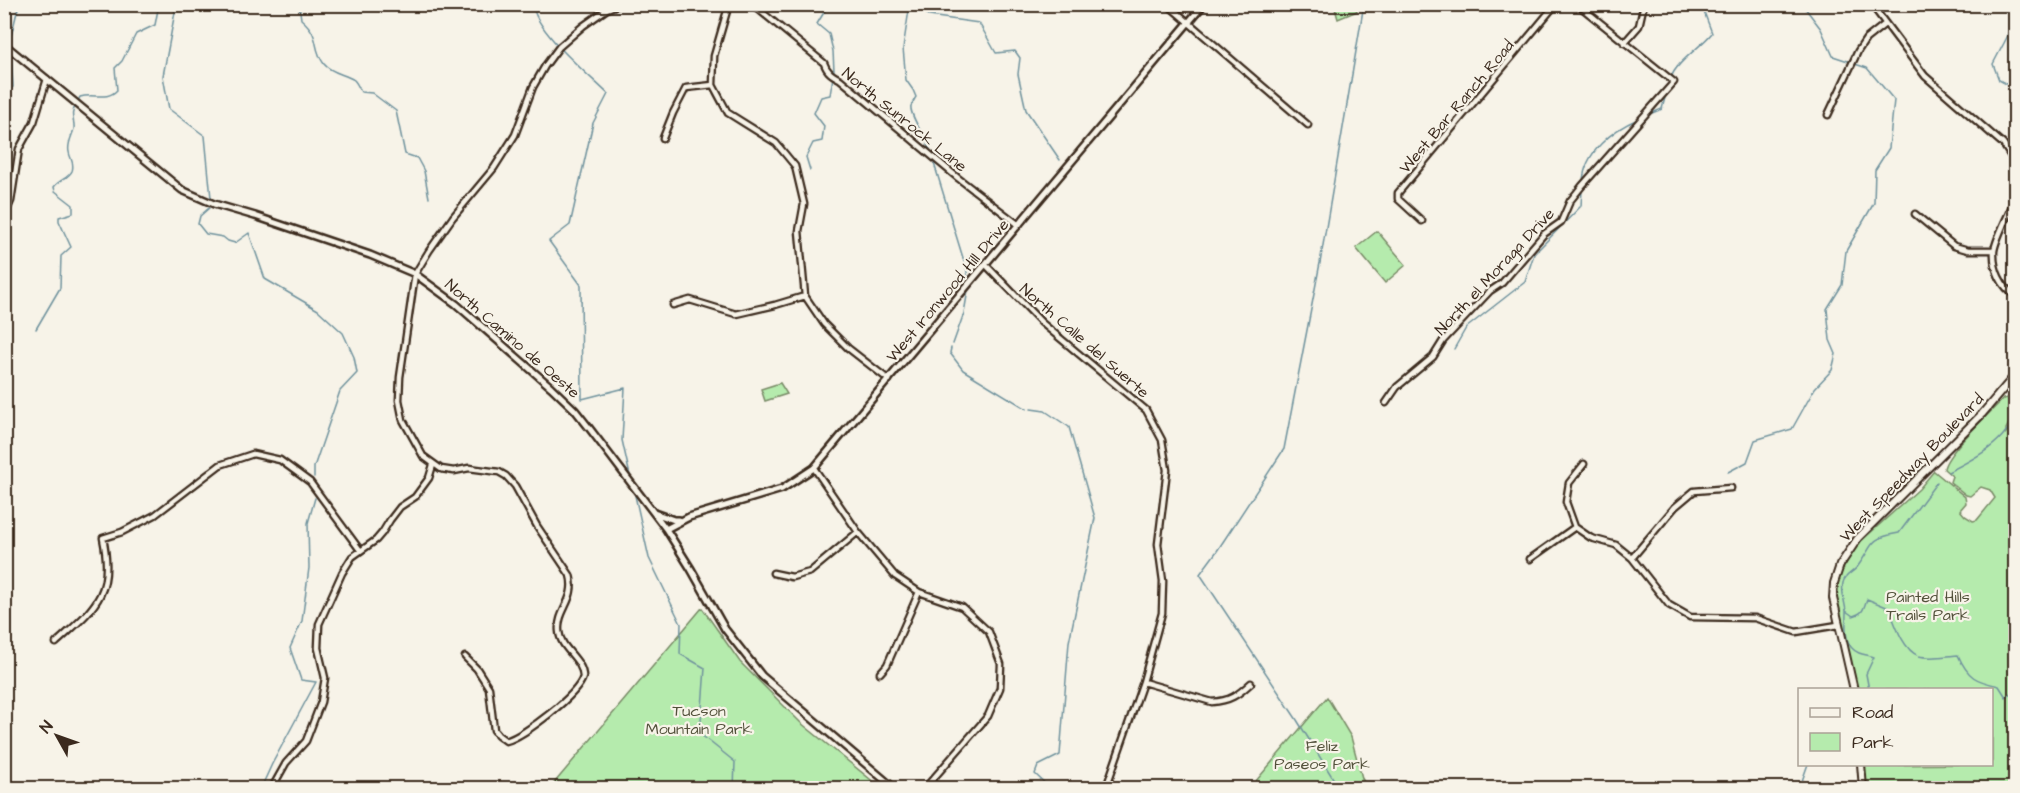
<svg xmlns="http://www.w3.org/2000/svg" width="2020" height="793" viewBox="0 0 2020 793" font-family="'Architects Daughter',sans-serif">
<style>
.green{fill:#b5ebad;stroke:#788a66;stroke-width:1.5}
.lines{fill:none;stroke-linecap:round;stroke-linejoin:round}
.stream{stroke:#6f929d;stroke-width:1.5}
.minor-casing{stroke:#3b2a1e;stroke-width:9}
.tertiary-casing{stroke:#3b2a1e;stroke-width:10}
.secondary-casing{stroke:#3b2a1e;stroke-width:10}
.minor{stroke:#f7f3e8;stroke-width:4.5}
.tertiary{stroke:#f7f3e8;stroke-width:5}
.secondary{stroke:#f7f3e8;stroke-width:6}
.labels{text-anchor:middle;stroke-width:4.5;stroke-linejoin:round;paint-order:stroke}
.street-label{font-size:16px;fill:#3b2a1e;stroke:#f7f3e8}
.park-label{font-size:16px;fill:#53513b;stroke:#f7f3e8}
</style>
<rect width="100%" height="100%" fill="#f7f3e8"/>
<filter id="ink" filterUnits="userSpaceOnUse"><feTurbulence type="fractalNoise" baseFrequency=".0167" numOctaves="2"/><feDisplacementMap in="SourceGraphic" scale="12" xChannelSelector="R" yChannelSelector="G"/><feConvolveMatrix kernelMatrix="1 2 1 2 8 2 1 2 1" color-interpolation-filters="sRGB"/></filter>
<g filter="url(#ink)">
<path class="green" d="M1334,5H1355L1357,11L1338,19Z
M1377,231L1406,265L1385,283L1356,248Z
M780,383L787,394L765,401L761,389Z
M2008,398L2013,416L2006,429V433L2016,420L2015,788H1866L1864,765L1992,764V690H1857L1840,620L1836,588L1840,575L1853,551L1859,543L1919,489L1934,471L1965,497L1966,503L1960,510L1965,516L1973,521L1977,520L1995,498L1990,490L1981,487L1970,496L1966,495L1950,482L1952,476L1944,469C1946,453 1990,413 2003,399Z
M702,608L740,662L801,723L881,788H550Z
M1327,697L1351,737L1362,778L1367,788H1250Z"/>
<g class="lines">
<path class="stream" d="M171,4L175,12L163,76L169,109L205,136L211,198
M299,4L301,19C322,37 311,46 324,64C331,73 345,74 354,80C357,83 359,88 361,92L372,93L396,111L405,154L417,158L424,171L429,198
M533,4C533,29 590,76 608,94L593,123L570,225L549,241L581,285L582,399L625,388L622,440L631,480
M910,4L903,48L906,80L913,90L916,97C915,98 912,104 911,106C909,116 928,140 931,153
M916,4L929,16L979,23L996,53L1015,51L1020,58L1018,74L1026,110L1060,160
M1802,4L1821,29L1833,56L1851,62
M2004,4L2014,24L1993,64L1999,80L2016,89
M11,47V36L19,4
M1671,78C1676,62 1701,47 1712,33L1701,4
M4,95L13,87L11,52
M78,101L80,97C93,93 107,101 117,90L115,68L122,61L136,34L155,25L159,4
M1647,115L1662,109L1666,94
M933,160L967,271V282
M810,170L806,157L813,143L822,141L824,126L814,113L821,97L830,95L834,71L833,51L829,34L817,24L829,4
M1583,182C1584,153 1612,130 1638,119
M209,208L200,216L198,224L206,234L223,237L228,241L235,243L249,233L265,279L318,310L343,333L354,357L357,373L340,391L314,467V477
M36,329L60,288L61,256L71,247L59,221V217L73,213V205L55,191L54,187C59,180 69,178 72,171C75,163 70,159 69,152C67,144 72,136 74,129C75,119 69,116 76,105
M953,344L964,313L968,290
M951,348L950,353L963,370L1027,409
M1454,349L1466,328L1525,282L1534,254L1581,206L1582,190
M2009,373V368L2016,359
M2012,388L2010,392L2016,407
M1031,409L1045,411L1069,427L1095,518L1069,642L1060,755L1038,766L1035,774L1050,788
M1728,472L1747,462L1755,440L1792,429L1815,388L1832,370L1836,354L1830,340L1827,309L1842,285L1846,251L1874,203L1875,170L1889,148L1894,100L1867,68L1855,64
M1948,472C1974,459 2006,443 2016,413
M1937,482L1899,533C1867,539 1875,543 1858,566C1854,572 1844,575 1843,583C1841,591 1845,603 1846,611L1853,616C1864,613 1863,609 1867,599L1889,608C1894,621 1903,651 1919,656C1930,659 1947,656 1958,655C1968,678 1976,681 1999,686L2006,697L2014,690H2016
M634,491L649,558L681,624L680,654L705,668L700,734L735,762L734,788
M1846,611C1846,626 1843,647 1859,653C1864,655 1869,655 1874,657L1866,674L1869,690
M261,788L272,764L316,682L301,680L290,648L302,621L309,568L308,523L315,498
M1339,788L1297,720L1200,574L1217,551L1284,449L1320,263L1364,4
M1785,788L1787,786L1801,788L1802,781L1808,764"/>
<defs>
<path id="minor" d="M752,4L824,63C827,72 832,75 840,79L958,178L1019,225
M1167,4L1308,125
M1871,4L1925,76L2003,144L2016,164
M1624,43L1639,26L1644,4
M713,85L728,113L776,143L795,166L804,204L799,231L805,296L824,324L848,348L889,380
M1828,115L1858,51L1866,39L1885,24
M663,138L673,113L686,88L713,85L714,56L729,4
M2016,197C2010,212 1996,237 1994,251C1993,269 2001,287 2016,296
M1915,214L1954,246L1968,250H1994
M4,217L11,201L19,149L34,122L47,79
M1422,221L1398,199V193L1556,4
M986,265L1042,323L1146,410L1162,440L1167,470L1158,544L1163,581L1162,613L1143,682L1106,788
M673,305L690,300L736,314L775,305L805,296
M1386,403L1397,387L1433,357L1443,341L1490,291L1502,283L1544,234L1561,222L1570,201L1582,186L1674,82L1577,4
M1584,464L1569,483L1566,502L1575,527L1591,538L1616,545L1632,558L1669,605L1690,617L1755,618L1796,632L1838,625
M814,468L858,532L895,576L919,592L962,607L989,632L1001,664L1000,688L988,716L925,788
M1632,558L1675,507L1694,491L1731,488
M1530,559L1575,527
M773,573L792,577L810,572L858,532
M56,643C94,608 115,595 103,538L122,532L155,515L220,465L253,454L280,460L310,482L360,550
M465,657L477,669L489,688L494,730L498,735L506,741C524,736 578,695 583,677C583,659 560,649 559,631C557,610 577,599 570,575L537,526L515,486L506,476L499,472L469,468L454,471L441,469L423,456L403,420L399,400L400,377L415,274L429,251L453,217L494,168L515,135L533,87L545,66L559,47L583,26L607,9L619,4
M880,673L887,665L919,592
M1143,682L1212,702C1230,701 1238,695 1251,683
M272,788L286,763L306,741L321,702L325,678L318,648L319,624L342,573L352,557L376,540L382,533L390,520L400,507L415,497L429,478L433,465"/>
<path id="tertiary" d="M4,44L182,190L214,204L255,216L370,255L415,274L456,304L551,387L575,410L590,429L666,529L691,569L725,629L762,676L894,788
M654,513L674,520H679
M666,529L689,517L782,489L814,468L1204,4"/>
<path id="secondary" d="M1854,690L1833,598L1834,583L1840,565L1858,538L1982,414L2016,374
M1861,764L1863,788"/>
</defs>
<use href="#minor" class="minor-casing"/>
<use href="#tertiary" class="tertiary-casing"/>
<use href="#secondary" class="secondary-casing"/>
<use href="#minor" class="minor"/>
<use href="#tertiary" class="tertiary"/>
<use href="#secondary" class="secondary"/>
</g>
</g>
<g class="labels">
<g class="street-label">
<text transform="translate(1456 106) rotate(-50)" y="6">West Bar Ranch Road</text>
<text transform="translate(905 119) rotate(39)" y="6">North Sunrock Lane</text>
<text transform="translate(1494 271) rotate(-47)" y="6">North el Moraga Drive</text>
<text transform="translate(947 290) rotate(-50)" y="6">West Ironwood Hill Drive</text>
<text transform="translate(513 338) rotate(41)" y="6">North Camino de Oeste</text>
<text transform="translate(1085 340) rotate(41)" y="6">North Calle del Suerte</text>
<text transform="translate(1911 467) rotate(-46)" y="6">West Speedway Boulevard</text>
</g>
<g class="park-label">
<text x="1928" y="602">Painted Hills<tspan x="1928" dy="18">Trails Park</tspan></text>
<text x="699" y="716">Tucson<tspan x="699" dy="18">Mountain Park</tspan></text>
<text x="1322" y="751">Feliz<tspan x="1322" dy="18">Paseos Park</tspan></text>
</g>
</g>
<rect width="2020" height="793" fill="none" stroke="#f7f3e8" stroke-width="24"/>
<rect x="12" y="12" width="1996" height="769" fill="none" stroke="#3b2a1e" stroke-width="2" filter="url(#ink)"/>
<rect x="1798" y="688" width="195" height="78" fill="#f7f3e8" stroke="#aca397" stroke-width="1.5"/>
<rect x="1810" y="708" width="30" height="9" fill="#f7f3e8" stroke="#aca397" stroke-width="1.5"/>
<text x="1852" y="718" font-size="18" fill="#3b2a1e">Road</text>
<rect x="1810" y="733" width="30" height="18" fill="#b5ebad" stroke="#aca397" stroke-width="1.5"/>
<text x="1852" y="748" font-size="18" fill="#3b2a1e">Park</text>
<g transform="translate(57 736) rotate(310)" stroke="#f7f3e8" stroke-width="4.5" paint-order="stroke">
<path d="M0-4.5L10 22L0 15L-10 22Z" fill="#3b2a1e"/>
<text y="-9" font-size="16" font-weight="bold" text-anchor="middle" fill="#3b2a1e">N</text>
</g>
</svg>
